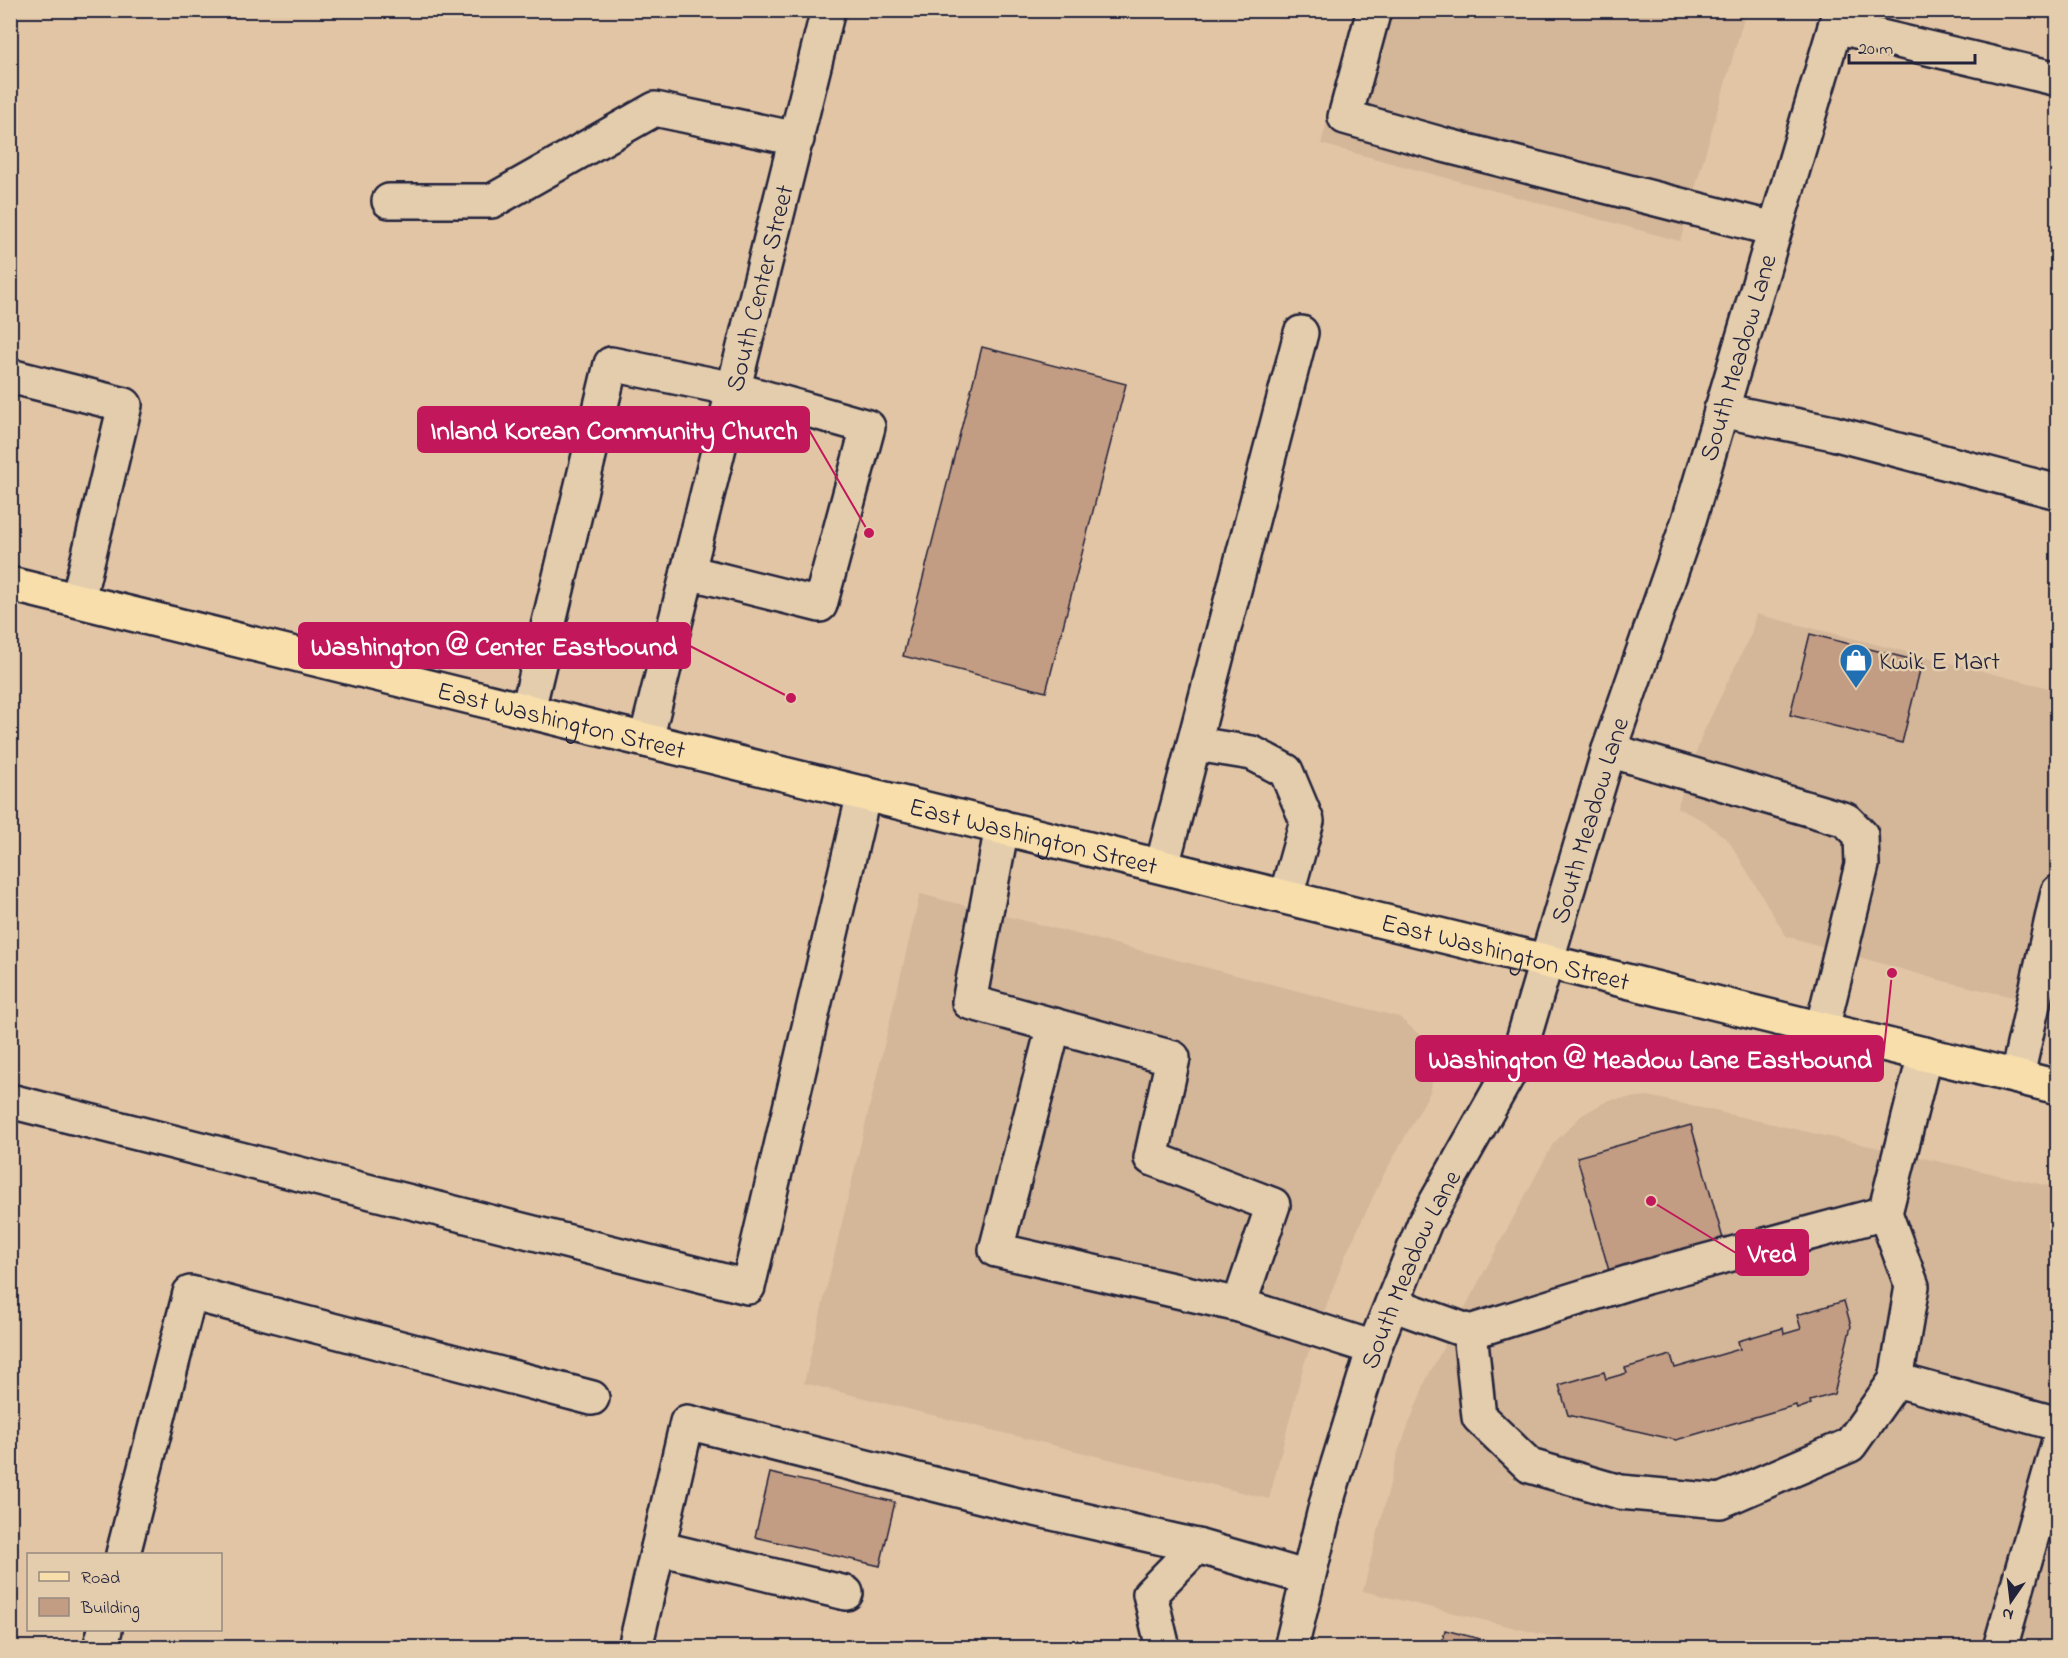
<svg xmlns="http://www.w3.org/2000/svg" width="2068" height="1658" viewBox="0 0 2068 1658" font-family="'Indie Flower',sans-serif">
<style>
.built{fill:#d4b699;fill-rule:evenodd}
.building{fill:#c29c83;stroke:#22223b;stroke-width:1.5}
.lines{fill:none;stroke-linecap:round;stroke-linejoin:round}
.minor-casing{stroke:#22223b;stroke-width:38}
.major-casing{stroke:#22223b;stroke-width:38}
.minor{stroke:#e3cdad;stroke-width:33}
.major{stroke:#f8deab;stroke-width:33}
.labels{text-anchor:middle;stroke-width:5;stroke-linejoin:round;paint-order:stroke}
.street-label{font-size:26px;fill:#22223b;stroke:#e3cdad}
.poi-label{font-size:26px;fill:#22223b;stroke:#e3cdad;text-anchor:start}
.leader{fill:none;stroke:#c2185b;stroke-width:2}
.callout-dot{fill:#c2185b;stroke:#e3cdad;stroke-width:2}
.callout{fill:#c2185b;stroke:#c2185b;stroke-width:2}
.callout-label{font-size:27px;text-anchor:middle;font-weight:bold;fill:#fff}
</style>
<rect width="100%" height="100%" fill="#e2c5a5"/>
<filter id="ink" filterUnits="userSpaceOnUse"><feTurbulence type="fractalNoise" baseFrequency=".0167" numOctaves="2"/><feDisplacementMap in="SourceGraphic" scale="12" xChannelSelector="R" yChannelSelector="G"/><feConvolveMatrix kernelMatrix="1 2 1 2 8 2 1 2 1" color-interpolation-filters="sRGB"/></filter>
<g filter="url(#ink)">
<path class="built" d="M1355,11H1746L1680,241L1321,144Z
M1756,614L2057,690V1007L1943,981L1786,936L1729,841L1704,821L1677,808L1703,733L1751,634Z
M920,894L1399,1017L1422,1037L1431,1052L1435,1070L1430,1092L1383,1176L1346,1254L1304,1364L1269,1499L804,1383Z
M1648,1096L2057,1188V1647H1594L1363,1591L1398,1452L1426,1380L1553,1144L1582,1115L1609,1100ZM1491,1475L1617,1506V1507H1611Z"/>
<path class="building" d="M982,347L1126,384L1046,692L903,656Z
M1810,634L1922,662L1902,743L1790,715Z
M1691,1125L1725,1246L1611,1278L1577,1157Z
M1844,1301L1851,1326L1834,1394L1810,1401L1811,1404L1797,1409L1796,1405L1676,1440L1568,1415L1559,1385L1604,1372L1606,1379L1627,1373L1625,1368L1671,1355L1675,1368L1740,1349L1738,1341L1783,1328L1784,1334L1801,1329L1797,1315Z
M770,1473L895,1502L880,1566L755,1537Z
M1445,1630L1515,1648H1441Z"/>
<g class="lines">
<defs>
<g id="minor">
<path d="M1374,10L1345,117L1444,145L1774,229"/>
<path d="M1835,26L2058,79"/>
<path d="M389,201H492L655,109L797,139"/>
<path d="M10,376L125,405L78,600"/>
<path d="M1721,410L1833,433L2058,492"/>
<path d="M528,710L611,364L734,389L868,427L820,605L688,572"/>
<path id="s1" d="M646,740L828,10"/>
<path d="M1196,744L1252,753L1286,771L1307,821L1286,896"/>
<path d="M1609,750L1846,820L1861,835L1862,865L1822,1029"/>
<path d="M1002,827L969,1002L1173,1058L1151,1158L1273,1205L1239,1305L1374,1348"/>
<path d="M1162,866L1301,333"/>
<path d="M1054,1025L996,1250L1239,1305"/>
<path d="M2017,1076L2058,892"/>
<path d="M10,1101L748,1287L864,793"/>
<path d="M1885,1213L1912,1286L1896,1380L2058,1424"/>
<path d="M1392,1304L1470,1332L1646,1277L1885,1213L1925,1054"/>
<path d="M1470,1332L1479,1417L1530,1466L1620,1492L1720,1501L1850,1445L1896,1380"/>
<path d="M658,1548L846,1593"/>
<path d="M123,1554L190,1293L592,1398"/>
<path d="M100,1648L105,1630"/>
<path d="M635,1648L687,1422L1009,1503L1197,1546L1308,1578"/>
<path d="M1163,1648L1150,1594L1197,1546"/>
<path id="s2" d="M1291,1648L1329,1493L1374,1348L1425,1222L1518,1057L1609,750L1689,520L1840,10"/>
<path d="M2000,1648L2058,1444"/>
</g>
<g id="major">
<path id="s3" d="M10,584L2058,1087"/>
</g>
</defs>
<use href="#minor" class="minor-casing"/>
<use href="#major" class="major-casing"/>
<use href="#minor" class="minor"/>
<use href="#major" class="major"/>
</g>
</g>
<defs>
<symbol id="shop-pin" viewBox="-11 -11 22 30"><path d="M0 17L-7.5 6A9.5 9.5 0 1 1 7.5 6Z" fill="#1f6fb2" stroke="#e3cdad"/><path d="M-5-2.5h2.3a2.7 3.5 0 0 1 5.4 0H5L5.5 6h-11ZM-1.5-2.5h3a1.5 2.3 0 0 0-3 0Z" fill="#fff"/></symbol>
</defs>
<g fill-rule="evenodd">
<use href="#shop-pin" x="1837" y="641" width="38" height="52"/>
</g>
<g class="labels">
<g class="street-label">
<text dy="9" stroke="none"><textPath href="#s1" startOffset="466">South Center Street</textPath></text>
<text dy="9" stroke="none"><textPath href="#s2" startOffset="1370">South Meadow Lane</textPath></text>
<text dy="9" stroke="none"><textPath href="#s3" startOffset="568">East Washington Street</textPath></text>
<text dy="9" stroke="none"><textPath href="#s2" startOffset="884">South Meadow Lane</textPath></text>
<text dy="9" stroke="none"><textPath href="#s3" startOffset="1054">East Washington Street</textPath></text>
<text dy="9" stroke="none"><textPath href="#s3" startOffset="1540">East Washington Street</textPath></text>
<text dy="9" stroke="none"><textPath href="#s2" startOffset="398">South Meadow Lane</textPath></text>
</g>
<g class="poi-label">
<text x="1879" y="669">Kwik E Mart</text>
</g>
</g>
<path class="leader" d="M869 533L809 430M791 698L690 646M1892 973L1883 1059M1651 1201L1736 1253"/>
<g class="callout-dot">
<circle cx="869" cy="533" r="6"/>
<circle cx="791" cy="698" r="6"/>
<circle cx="1892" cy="973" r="6"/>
<circle cx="1651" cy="1201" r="6"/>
</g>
<g class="callout">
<rect x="418" y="407" width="391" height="45" rx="6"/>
<rect x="299" y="623" width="391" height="45" rx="6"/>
<rect x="1416" y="1036" width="467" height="45" rx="6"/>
<rect x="1736" y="1230" width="72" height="45" rx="6"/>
</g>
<g class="callout-label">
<text x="614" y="439">Inland Korean Community Church</text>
<text x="494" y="655">Washington @ Center Eastbound</text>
<text x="1650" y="1068">Washington @ Meadow Lane Eastbound</text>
<text x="1772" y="1262">Vred</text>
</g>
<rect width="2068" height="1658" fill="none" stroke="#e3cdad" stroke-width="36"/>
<rect x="18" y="18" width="2032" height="1622" fill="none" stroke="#22223b" stroke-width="2" filter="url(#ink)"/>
<rect x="27" y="1553" width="195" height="78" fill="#e3cdad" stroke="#96897f" stroke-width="1.5"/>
<rect x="39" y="1572" width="30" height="9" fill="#f8deab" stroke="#96897f" stroke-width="1.5"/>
<text x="81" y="1583" font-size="18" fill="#22223b">Road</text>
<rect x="39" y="1598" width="30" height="18" fill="#c29c83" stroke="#96897f" stroke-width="1.5"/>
<text x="81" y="1613" font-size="18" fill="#22223b">Building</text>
<g transform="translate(2011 1601) rotate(194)" stroke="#e3cdad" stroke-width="4.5" paint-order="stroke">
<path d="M0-4.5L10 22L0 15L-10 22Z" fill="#22223b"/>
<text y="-9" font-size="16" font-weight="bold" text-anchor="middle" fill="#22223b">N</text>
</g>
<path d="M1849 54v9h126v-9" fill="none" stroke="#22223b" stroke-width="3"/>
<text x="1858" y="54" font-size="18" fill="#22223b" stroke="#e3cdad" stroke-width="4.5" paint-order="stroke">20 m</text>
</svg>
